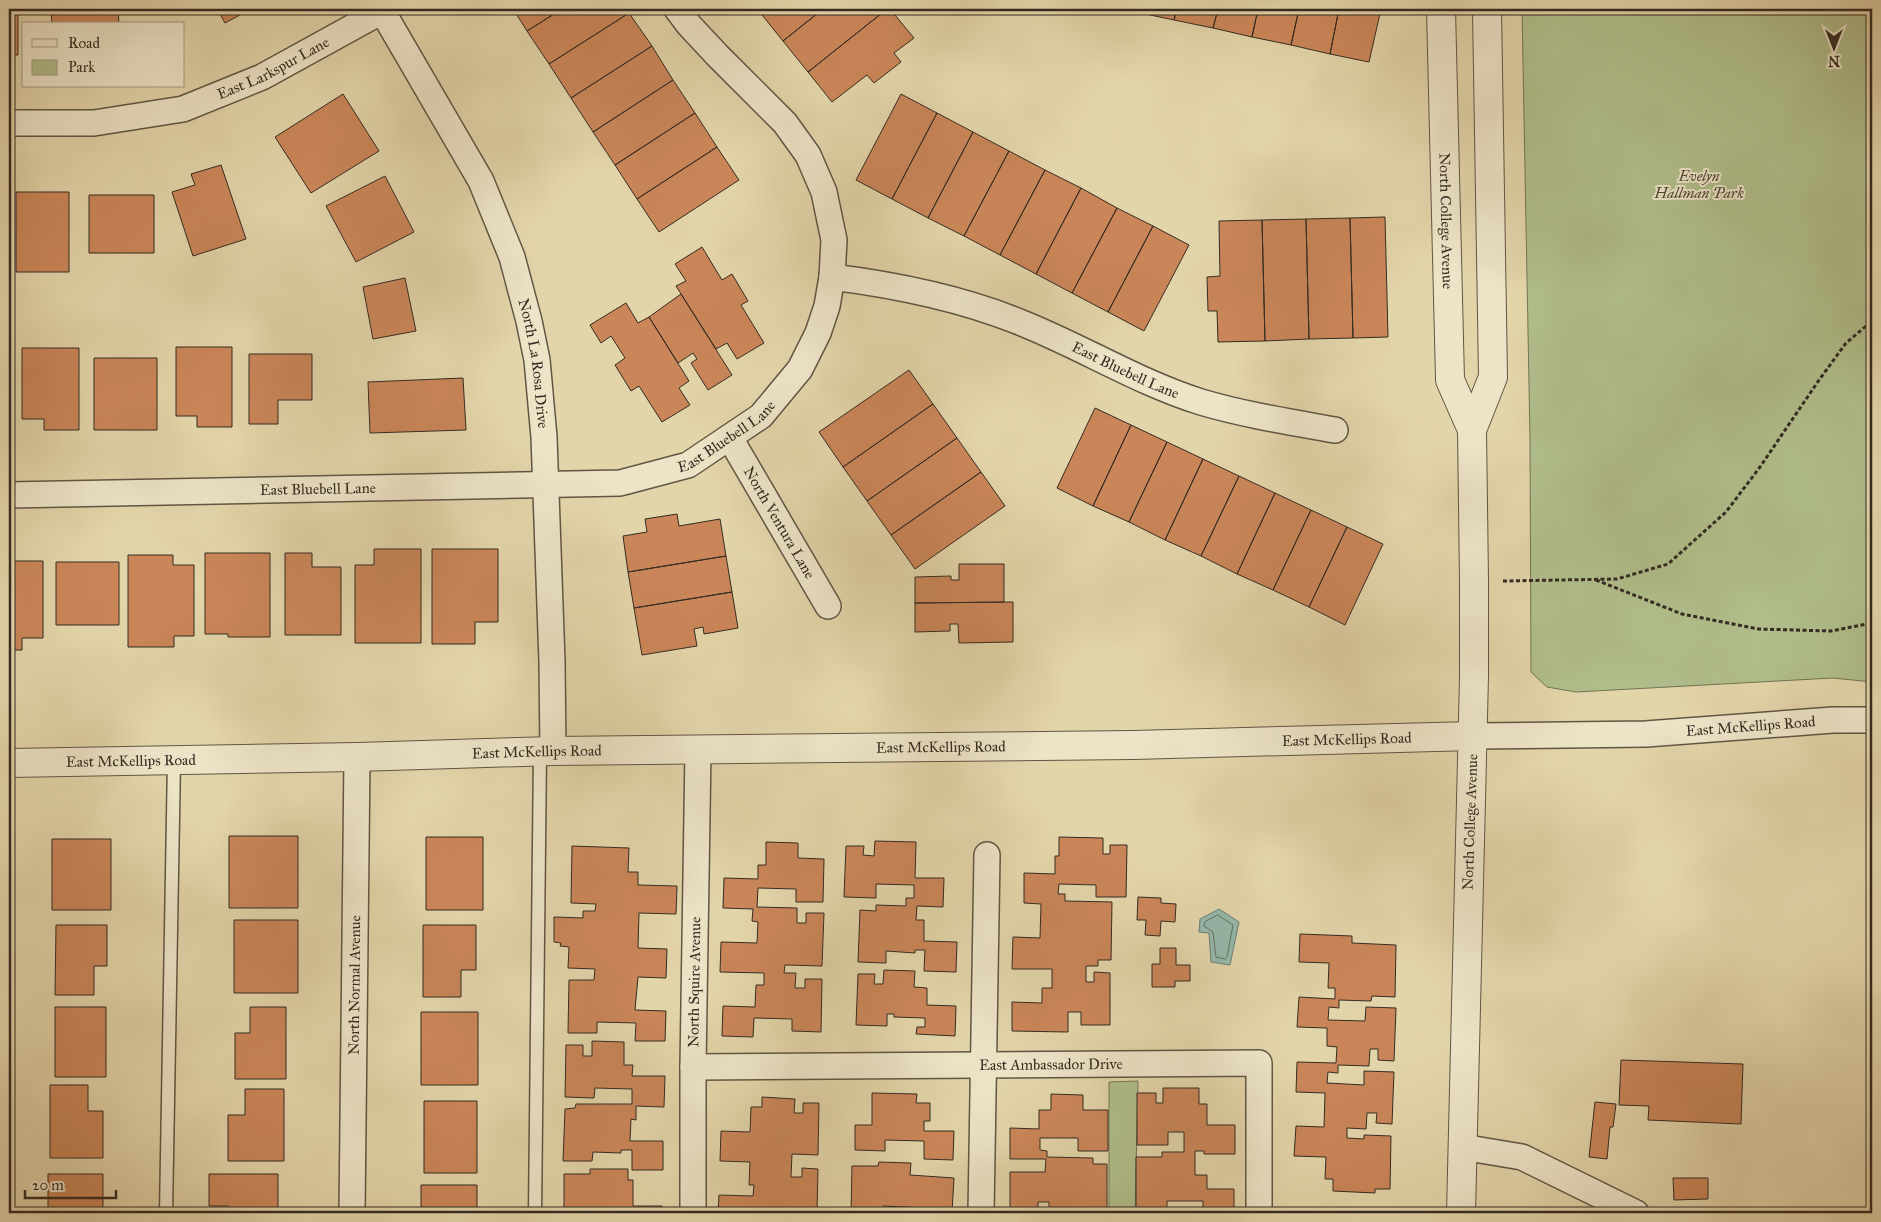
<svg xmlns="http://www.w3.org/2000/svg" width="1881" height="1222" viewBox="0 0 1881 1222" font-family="'IM FELL Great Primer',serif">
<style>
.green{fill:#b0be8b;stroke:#727456}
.water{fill:#95b8ab;stroke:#6e8074}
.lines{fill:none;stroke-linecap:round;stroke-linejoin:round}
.shore{stroke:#647266;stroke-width:1}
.building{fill:#ca8659;stroke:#342b22}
.service-casing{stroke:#605644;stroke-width:15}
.minor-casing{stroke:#605644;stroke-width:28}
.tertiary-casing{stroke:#605644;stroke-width:30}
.path{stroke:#342b22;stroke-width:3;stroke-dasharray:4 2.5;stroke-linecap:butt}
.service{stroke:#ede4c8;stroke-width:12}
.minor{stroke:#ede4c8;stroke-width:25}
.tertiary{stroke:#ede4c8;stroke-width:28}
.labels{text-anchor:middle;stroke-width:4;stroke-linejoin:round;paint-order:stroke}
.street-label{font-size:15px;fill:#342b22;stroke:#ede4c8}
.park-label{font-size:15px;font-style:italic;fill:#4d4837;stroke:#ede4c8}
</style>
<rect width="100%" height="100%" fill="#e3d5aa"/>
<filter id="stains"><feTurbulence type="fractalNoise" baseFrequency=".004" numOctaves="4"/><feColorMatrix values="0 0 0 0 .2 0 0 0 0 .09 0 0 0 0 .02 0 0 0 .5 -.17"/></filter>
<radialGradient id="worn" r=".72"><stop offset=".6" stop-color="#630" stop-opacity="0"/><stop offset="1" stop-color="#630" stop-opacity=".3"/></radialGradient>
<path class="green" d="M1522,9H1872V682L1833,678L1576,692L1547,687L1531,672L1530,438Z
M1138,1081L1135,1213H1109V1082Z"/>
<path class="water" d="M1219,909L1239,922L1230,965L1211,962L1209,933L1199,932L1200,919Z"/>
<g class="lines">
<path class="shore" d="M1218,915L1233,925L1227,957L1225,959L1216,957L1213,932L1204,926L1205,922Z"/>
</g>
<path class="building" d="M9,9H18V55H9Z
M51,9H118L119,24H52Z
M217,9H251L225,23Z
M513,9H562L527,31Z
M562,9H627L629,13L549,64L527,31Z
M760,9H823L783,41L758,10Z
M823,9H887L808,72L783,41Z
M887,9H890L914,38L894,53L901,62L874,83L867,75L832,102L808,72Z
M1136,9H1177L1174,20L1136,12Z
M1177,9H1218L1213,28L1174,20Z
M1218,9H1258L1252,37L1213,28Z
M1258,9H1299L1291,45L1252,37Z
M1299,9H1339L1330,54L1291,45Z
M1339,9H1381L1369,62L1330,54Z
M629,13L652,46L571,98L549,64Z
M652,46L673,80L593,132L571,98Z
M673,80L695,113L615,165L593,132Z
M343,94L379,151L311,193L275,137Z
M901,94L937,113L892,199L856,180Z
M695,113L717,147L637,199L615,165Z
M937,113L973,132L928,218L892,199Z
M973,132L1009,151L964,236L928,218Z
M717,147L739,180L659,232L637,199Z
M1009,151L1045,170L1000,255L964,236Z
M221,165L246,239L193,256L172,192L195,185L191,174Z
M1045,170L1081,188L1036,274L1000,255Z
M385,176L414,232L356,262L326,206Z
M1081,188L1117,208L1072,293L1036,274Z
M16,192H69V272H16Z
M89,195H154V253H89Z
M1117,208L1153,226L1108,312L1072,293Z
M1385,217L1388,337L1353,338L1350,218Z
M1350,218L1353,338L1309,339L1306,219Z
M1306,219L1309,339L1265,341L1262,220Z
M1262,220L1265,341L1218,342L1217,311H1208L1207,277L1220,276L1219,221Z
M1153,226L1189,245L1144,331L1108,312Z
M702,247L722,280L732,274L748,301L741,305L764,343L737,359L727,343L716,349L676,286L686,281L675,264Z
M405,278L416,331L373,339L363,287Z
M681,294L732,375L708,390L691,363L697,359L693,353L678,363L649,317Z
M626,303L638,323L649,317L689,381L679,388L690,405L662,422L639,386L631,391L615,365L625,358L611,336L601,343L590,325Z
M176,347H232V427H197V416H176Z
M22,348H79V430H44V419H22Z
M249,354H312V400H278V424H249Z
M94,358H157V430H94Z
M909,370L933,404L843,467L819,432Z
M463,378L466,430L370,433L368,382Z
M933,404L957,438L867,501L843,467Z
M1095,408L1131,425L1093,506L1057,488Z
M1131,425L1167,442L1129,522L1093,506Z
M957,438L981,472L891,535L867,501Z
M1167,442L1203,459L1165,540L1129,522Z
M1203,459L1239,476L1201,556L1165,540Z
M981,472L1005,506L915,569L891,535Z
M1239,476L1275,493L1237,574L1201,556Z
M1275,493L1311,510L1273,590L1237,574Z
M1311,510L1347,527L1309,607L1273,590Z
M677,514L679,526L720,519L726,556L628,572L623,536L647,532L645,519Z
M1347,527L1383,544L1345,625L1309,607Z
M374,549H421V643H355V565H374Z
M432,549H498V622H475V644H432Z
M205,553H270V637H228V634H205Z
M285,553H312V567H341V635H285Z
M128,555H173V565H194V636H174V647H128Z
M726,556L732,592L634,608L628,572Z
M9,561H43V638H22V650H9Z
M56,562H119V625H56Z
M959,564H1004V602L915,603V577L951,576V580H959Z
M732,592L738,628L704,634L703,627L694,629L697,646L642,655L634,608Z
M1013,602V642L959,643L958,624H950V631L915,632V603Z
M229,836H298V908H229Z
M426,837H483V910H426Z
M1059,837L1103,838V854H1110V845H1127L1126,897H1096V885L1059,884L1058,894H1065V901L1112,902L1111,960H1098V966H1086V982H1094V972L1110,973V1025H1081V1012H1068V1032L1012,1031V1002L1042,1003V988H1052V969H1012L1013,937L1040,938L1041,904L1024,903V873L1055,874V856H1059Z
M52,839H111V910H52Z
M875,841L916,842L915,878H944L943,907L917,906L916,920H924V941L957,942L956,972L924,971L925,950H915V953L886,951V963L858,962L860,910L876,911V905L906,906V898H914V885L876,884V898L844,897L846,846H864L863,855L874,856Z
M766,842L798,843V858L824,859L823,902H796V889L758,888L757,907L797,908V923H806V913H824L822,966L785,965L784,973H796L795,988H805V979H822L821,1032L792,1031V1019L754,1018L753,1037L722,1036L723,1006L755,1007L756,985H764V973L720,972L721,942L757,943L758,922L752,921L753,909L723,908L724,878L758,879V865H766Z
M572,846L629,848L628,872H638V885L677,886L676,914L639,913L638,948L667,949L666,978L638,977L635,1010L666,1011L665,1041H635L636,1023L597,1022V1033H568L569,980H594L595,969L568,968L569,947L560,946L561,943L554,942V917L583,918V911H595L596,904L571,903Z
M1138,897L1161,898V903L1176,904L1175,922L1161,921L1160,936L1145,935L1146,920H1137Z
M234,920H298V993H234Z
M56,925H107V966H94V995H55Z
M423,925H476V970H461V997H423Z
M1300,934L1352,936V943L1396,945L1395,997L1372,996L1371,1001L1339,1000V1008L1329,1007L1328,1020L1365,1021L1366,1007L1396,1008L1394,1061L1378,1060V1049H1370L1369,1066L1338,1065V1073L1328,1072L1327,1083L1364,1085V1071L1394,1072L1392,1124L1376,1123L1377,1113H1367L1366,1129L1347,1128V1138L1364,1139V1135L1391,1136L1390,1189H1375V1193L1333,1191V1179H1325L1326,1157L1294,1156L1296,1126L1324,1127L1325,1093L1296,1092L1297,1062L1336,1063L1337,1047L1327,1046V1028L1297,1027L1299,997L1335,999V988H1328L1329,963L1299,962Z
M1160,948H1176V965H1190V981H1175V987H1152V964H1160Z
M884,970L915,971L914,987L927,988V1005L956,1006L955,1036L916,1034L917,1027H925V1018L894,1017V1014H887V1026L856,1025L858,974H875L874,984H883Z
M55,1007H106V1077H55Z
M250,1007H286V1079H235V1033H250Z
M421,1012H478V1085H421Z
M592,1041L624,1042V1065H633L632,1076H665L664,1107L636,1106V1120L631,1119L630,1141H663V1170H632V1150H621V1153L593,1152L592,1161H563L565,1109L575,1108L576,1104H632V1089L595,1088L594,1098L565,1097L566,1045H583V1056H592Z
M1621,1060L1743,1064L1741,1124L1648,1120L1649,1106L1619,1105Z
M50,1085H88V1111H103V1158H50Z
M1163,1088H1199V1104H1207V1125H1235V1154H1204V1151H1195V1175H1207V1189H1234V1213H1197V1209H1203V1201H1167V1209H1136V1157H1162V1152H1184V1132H1168V1145H1137V1093H1156V1103H1163Z
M245,1089H284V1161H228V1115H245Z
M872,1093L917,1094L916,1103H930V1121H924V1131H954L953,1160L924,1159V1141L885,1140V1151L855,1150V1125H872Z
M1051,1094L1083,1095V1110H1108V1151H1078V1138H1040V1150L1047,1151V1157L1093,1158V1164H1107V1213H1079V1208H1049V1202H1038V1213H1010V1172H1045L1046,1159H1010V1128L1039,1129V1110H1051Z
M762,1097L795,1099L794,1113H803V1103H819L818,1155L792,1154L791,1177H802V1168L818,1169L817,1213H789V1209L749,1208V1213H718L719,1195L753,1196L754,1185H749L750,1162L720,1161L721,1131L750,1132L751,1107H762Z
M424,1101H477V1173H424Z
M1595,1102L1616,1104L1613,1127H1610L1607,1159L1589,1157Z
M879,1162L911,1163L910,1175L954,1178L952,1213H924V1208L883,1206V1213H851L852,1166H878Z
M590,1169H628V1180H633V1206H662V1213H564V1174H590Z
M48,1174H103V1213H48Z
M209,1174H278V1213H228V1206H209Z
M1673,1178H1708V1199L1674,1200Z
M421,1185H477V1213H421Z"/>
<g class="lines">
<defs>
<path id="service" d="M166,1213L174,760
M535,1213L540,752"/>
<g id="minor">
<path id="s1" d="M381,9L481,181L512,257L529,321L537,360L544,437L552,662L553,751"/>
<path id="s2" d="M9,123H94L183,109L262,77L382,11"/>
<path id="s3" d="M832,277C896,285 957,297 1017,321C1079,345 1137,382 1201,402C1245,415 1290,422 1335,430"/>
<path id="s4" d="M730,438L828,606"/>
<path id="s5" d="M9,495L620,483L688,465L761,416L800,369L818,333L827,306L832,277L834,240L824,192L808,155L785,123L717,55L689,25L677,9"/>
<path id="s6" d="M1473,736L1646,734L1833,720H1872"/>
<path id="s7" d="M693,1067L1259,1063V1213"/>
<path d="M1462,1147L1522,1157L1636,1213"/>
<path id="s8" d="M352,1213L357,757"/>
<path id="s9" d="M693,1213V1067L698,750"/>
<path d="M981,1213L987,855"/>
</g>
<g id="tertiary">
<path id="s10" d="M1441,9L1450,380L1472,430L1474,580V676L1461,1213"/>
<path d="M1472,430L1493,377L1487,9"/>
<path id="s11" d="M9,763L357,757L553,751L1133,745L1473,736"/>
</g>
</defs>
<use href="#service" class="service-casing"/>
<use href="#minor" class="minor-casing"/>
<use href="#tertiary" class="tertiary-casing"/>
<path class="path" d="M1596,580L1682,614L1758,629L1831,631L1872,623
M1503,581L1617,579L1668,564L1726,512L1760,467L1817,383L1846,343L1872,321"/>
<use href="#service" class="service"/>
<use href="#minor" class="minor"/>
<use href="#tertiary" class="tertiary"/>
</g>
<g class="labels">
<g class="street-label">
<text dy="5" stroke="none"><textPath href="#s2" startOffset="274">East Larkspur Lane</textPath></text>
<text dy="5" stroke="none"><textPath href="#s10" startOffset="212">North College Avenue</textPath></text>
<text dy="5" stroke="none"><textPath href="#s1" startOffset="390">North La Rosa Drive</textPath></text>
<text dy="5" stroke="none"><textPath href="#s3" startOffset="310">East Bluebell Lane</textPath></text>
<text dy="5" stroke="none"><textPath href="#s5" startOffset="729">East Bluebell Lane</textPath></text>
<text dy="5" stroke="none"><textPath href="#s5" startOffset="309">East Bluebell Lane</textPath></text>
<text dy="5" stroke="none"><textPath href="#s4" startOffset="98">North Ventura Lane</textPath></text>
<text dy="5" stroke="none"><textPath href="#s6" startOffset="278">East McKellips Road</textPath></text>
<text dy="5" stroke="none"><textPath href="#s11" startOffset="1338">East McKellips Road</textPath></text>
<text dy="5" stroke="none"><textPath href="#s11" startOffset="932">East McKellips Road</textPath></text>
<text dy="5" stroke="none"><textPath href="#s11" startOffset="528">East McKellips Road</textPath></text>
<text dy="5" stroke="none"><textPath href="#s11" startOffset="122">East McKellips Road</textPath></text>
<text transform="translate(1470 822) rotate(-88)" y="5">North College Avenue</text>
<text dy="5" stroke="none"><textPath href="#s9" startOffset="231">North Squire Avenue</textPath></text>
<text dy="5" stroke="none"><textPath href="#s8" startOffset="228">North Normal Avenue</textPath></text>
<text dy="5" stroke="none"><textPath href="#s7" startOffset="358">East Ambassador Drive</textPath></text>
</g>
<g class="park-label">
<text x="1699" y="181">Evelyn<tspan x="1699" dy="17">Hallman Park</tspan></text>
</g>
</g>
<rect width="1881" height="1222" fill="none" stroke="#e3d5aa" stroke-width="30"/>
<rect x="10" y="10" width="1861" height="1202" fill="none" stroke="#342b22" stroke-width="2.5"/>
<rect x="15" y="15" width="1851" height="1192" fill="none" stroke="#342b22"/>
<rect x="22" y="22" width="162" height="65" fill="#ede4c8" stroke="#a39a86"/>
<rect x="32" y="39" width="25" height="8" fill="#ede4c8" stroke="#a39a86"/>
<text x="68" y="48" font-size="15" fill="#342b22">Road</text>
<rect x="32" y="60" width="25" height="15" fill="#b0be8b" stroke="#a39a86"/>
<text x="68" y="72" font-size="15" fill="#342b22">Park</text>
<g transform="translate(1834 48) rotate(180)" stroke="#ede4c8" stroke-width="4" paint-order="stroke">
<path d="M0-4L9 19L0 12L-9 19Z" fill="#342b22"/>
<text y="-8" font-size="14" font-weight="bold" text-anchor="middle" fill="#342b22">N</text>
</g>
<path d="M25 1190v8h91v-8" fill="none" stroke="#342b22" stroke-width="2.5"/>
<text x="32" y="1190" font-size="15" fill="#342b22" stroke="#ede4c8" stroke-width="4" paint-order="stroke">20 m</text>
<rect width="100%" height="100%" filter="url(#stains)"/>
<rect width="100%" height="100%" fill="url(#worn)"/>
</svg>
